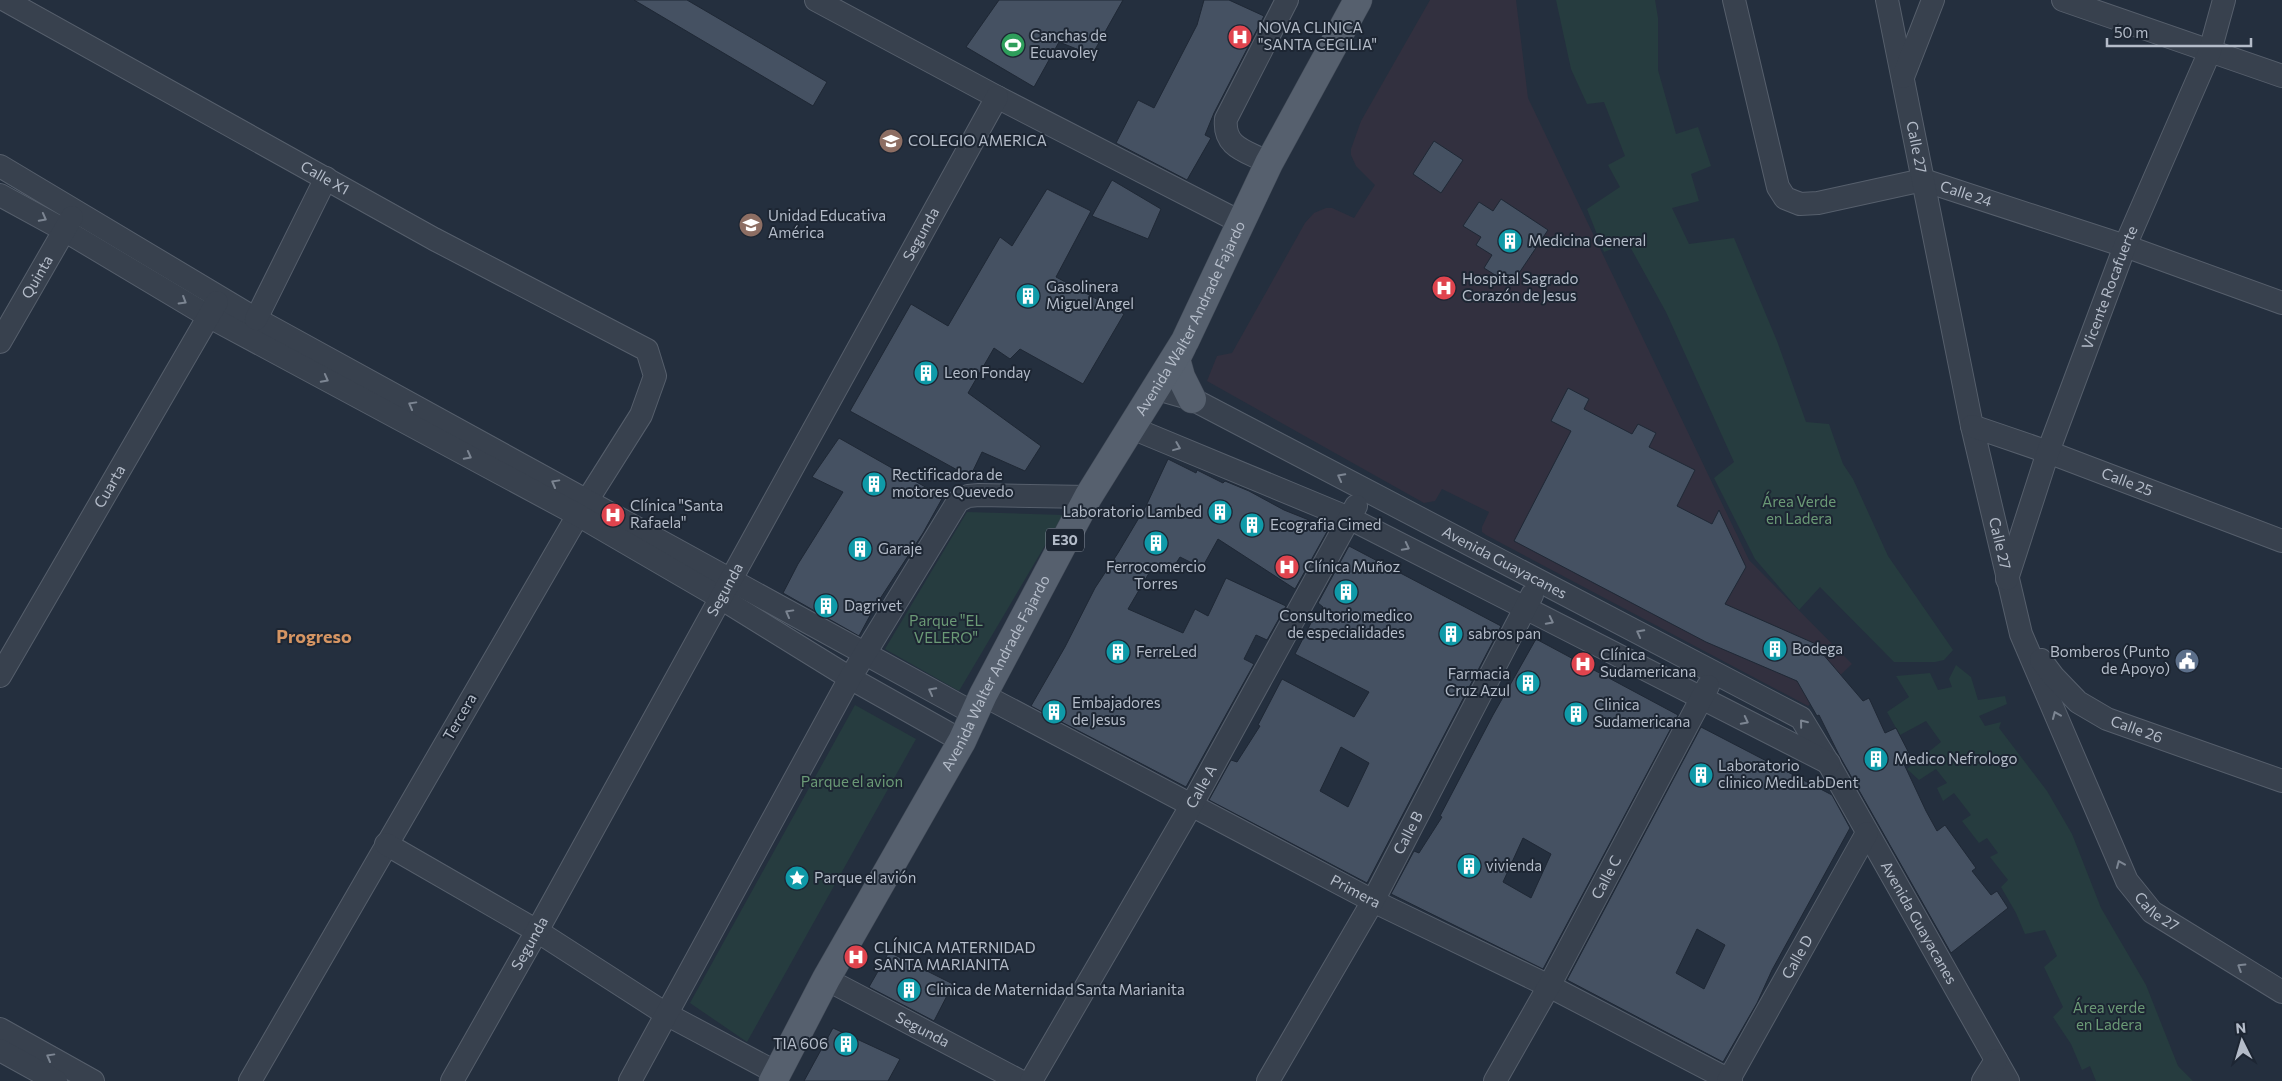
<svg xmlns="http://www.w3.org/2000/svg" width="2282" height="1081" viewBox="0 0 2282 1081" font-family="Commissioner,sans-serif">
<style>
.medical{fill:#32303f}
.green{fill:#263c3f}
.building{fill:#455162;stroke:#1f2835;fill-rule:evenodd}
.lines{fill:none;stroke-linecap:round;stroke-linejoin:round}
.minor-casing{stroke:#565f6c;stroke-width:24}
.major-casing{stroke:#414a57;stroke-width:29}
.minor{stroke:#38414e;stroke-width:22}
.major{stroke:#56606e;stroke-width:28}
.oneway{stroke:#7c8592}
.labels{text-anchor:middle;stroke-width:4;stroke-linejoin:round;paint-order:stroke}
.shield{fill:#1d2633;stroke:#878f9c;stroke-width:1}
.shield-label{font-size:14px;font-weight:bold;fill:#b4bcc9}
.poi-label{font-size:15px;fill:#b4bcc9;stroke:#1d2633;text-anchor:start}
.street-label{font-size:15px;fill:#b4bcc9;stroke:#1d2633}
.park-label{font-size:15px;fill:#6b9a76;stroke:#1d2633}
.quarter-label{font-size:18px;font-weight:bold;fill:#d59563;stroke:#1d2633}
</style>
<rect width="100%" height="100%" fill="#242f3e"/>
<path class="medical" d="M1430,0H1516L1528,98L1749,560L1852,664L1808,706L1486,535L1482,532V527L1489,512L1442,489L1435,501L1424,503L1207,381L1217,356L1232,353L1305,223L1314,213L1326,208H1332L1354,218L1375,185L1356,166L1351,155V149L1361,121Z"/>
<path class="green" d="M1556,0H1655L1658,18V70L1676,134L1698,127L1711,166L1691,174L1699,201L1672,208L1689,244L1734,238L1777,341L1806,422L1829,424L1843,464L1853,479L1888,556L1953,650L1944,660L1935,662H1894L1820,587L1799,610L1755,559L1714,478L1734,462L1666,312L1628,243L1604,252L1587,209L1620,187L1608,165L1625,156L1604,102L1587,104L1571,69Z
M967,512L1063,515L959,691L885,649Z
M1956,665L1971,677L1978,700L2005,696L2007,704L1979,716L1985,726L2001,722L1999,728L2047,791L2072,834L2101,908L2146,985L2178,1066L2193,1081H2096L2090,1066L2082,1070L2071,1044L2053,1017L2063,1007L2044,967L2057,956L2045,930L2025,934L2016,913L2001,887L2008,880L1990,857L1998,853L1987,838L1979,843L1962,821L1971,815L1954,793L1943,801L1937,788L1947,783L1936,769L1919,780L1907,769L1941,742L1926,721L1900,735L1887,712L1909,697L1896,676L1930,673L1938,690L1952,687L1949,679Z
M855,705L916,739L747,1042L690,1003Z"/>
<path class="building" d="M634,0H687L827,82L813,106Z
M999,0H1123L1092,55L1059,42L1034,87L966,47Z
M1204,0H1229L1264,16L1214,113L1205,135L1211,138L1187,180L1116,143L1138,100L1154,108L1197,25Z
M1434,141L1463,160L1441,193L1413,174Z
M1112,180L1161,209L1148,239L1092,216Z
M1047,189L1091,211L1056,277L1124,314L1083,384L1020,349L1010,359L994,348L968,393L1041,446L1025,471L982,452L970,477L850,411L911,304L948,326L1000,237L1012,246Z
M1501,199L1548,230L1511,285L1484,268L1492,255L1476,245L1481,237L1463,226L1479,202L1493,211Z
M1568,388L1589,399L1584,409L1632,434L1638,424L1656,433L1649,447L1695,470L1677,506L1712,524L1719,510L1746,567L1725,604L1825,648L1822,653L1863,701L1869,698L1885,733L1896,728L1912,759L1904,764L1926,811L1937,831L1945,825L1976,868L1972,871L1991,895L1997,891L2008,908L1951,953L1839,755L1819,715L1817,716L1797,681L1706,642L1514,541L1571,431L1551,421Z
M839,438L943,497L923,533L874,608L859,636L783,593L798,564L843,492L812,477Z
M1168,459L1196,473L1197,470L1223,483L1225,481L1249,491L1284,510L1329,528L1295,589L1218,539L1202,568L1180,557L1169,574L1152,568L1128,609L1183,633L1195,609L1208,616L1226,578L1286,606L1267,640L1256,635L1244,659L1254,664L1186,787L1031,706L1065,647L1095,588L1118,553L1146,506Z
M1349,546L1501,626L1367,883L1209,800L1231,760L1237,762L1260,726L1258,725L1282,679L1354,717L1369,692L1295,654L1313,619L1316,621L1323,607L1318,603ZM1341,747L1369,763L1348,807L1320,791Z
M1536,639L1678,715L1543,969L1391,894L1414,851L1419,853L1442,817L1440,816L1493,715ZM1523,838L1551,854L1531,898L1503,882Z
M1701,727L1832,795L1850,828L1772,970L1757,1003L1723,1062L1567,980ZM1697,929L1725,945L1704,989L1676,973Z
M889,952L953,984L934,1021L869,987Z
M833,1028L900,1059L888,1081H804Z"/>
<g class="lines">
<defs>
<g id="minor">
<path id="s1" d="M5,0L434,239L647,350L655,376L641,415L578,515L250,1081"/>
<path d="M816,0L997,97L1242,223"/>
<path id="s2" d="M1734,0L1778,187L1785,198L1800,204L1818,203L1923,180L2125,246L2282,303"/>
<path id="s3" d="M1887,0L1972,426L2021,634L2127,881L2152,912L2282,992"/>
<path d="M2063,0L2282,76"/>
<path d="M1903,77L1933,0"/>
<path d="M1269,163C1247,151 1223,148 1226,119L1287,0"/>
<path d="M0,166L256,319L975,714"/>
<path d="M0,195L64,230L208,316L578,515L719,597L850,678L962,741"/>
<path d="M256,319L326,178"/>
<path id="s4" d="M0,342L72,217"/>
<path id="s5" d="M1157,389L1192,399L1801,718L1829,764L2008,1081"/>
<path id="s6" d="M1972,426L2048,452L2282,541"/>
<path d="M1132,428L1349,518L1829,763"/>
<path id="s7" d="M2007,579L2048,452L2125,246L2210,51L2224,0"/>
<path id="s8" d="M2041,660L2053,676L2078,702L2107,719L2282,781"/>
<path id="s9" d="M0,676L217,302"/>
<path id="s10" d="M983,695L1373,901L1549,986L1731,1081"/>
<path d="M386,844L537,931L666,1014L777,1073"/>
<path id="s11" d="M826,979L1020,1081"/>
<path d="M0,1029L93,1081"/>
<path d="M0,1050L56,1081"/>
<path id="s12" d="M452,1081L537,931L997,97"/>
<path d="M630,1081L850,678L958,501L968,496L979,495L1088,497"/>
<path id="s13" d="M1031,1081L1191,806L1356,506"/>
<path id="s14" d="M1268,1081L1373,901L1532,595"/>
<path id="s15" d="M1495,1081L1549,986L1708,686"/>
<path id="s16" d="M1728,1081L1867,833"/>
<path d="M1983,1081L1996,1060"/>
</g>
<g id="major">
<path d="M1182,347L1176,359L1181,377L1192,399"/>
<path id="s17" d="M773,1081L826,979L962,741L983,695L1088,497L1185,341L1269,163L1358,0"/>
</g>
</defs>
<use href="#minor" class="minor-casing"/>
<use href="#major" class="major-casing"/>
<use href="#minor" class="minor"/>
<use href="#major" class="major"/>
</g>
<defs><path id="oneway-chevron" d="M-2-3.5L2.5 0L-2 3.5" fill="none" stroke-width="1.6" stroke-linecap="round" stroke-linejoin="round" transform="scale(1.25)"/></defs>
<g class="oneway">
<use href="#oneway-chevron" transform="translate(43 218) rotate(28)"/>
<use href="#oneway-chevron" transform="translate(183 301) rotate(31)"/>
<use href="#oneway-chevron" transform="translate(325 379) rotate(28)"/>
<use href="#oneway-chevron" transform="translate(412 405) rotate(-151)"/>
<use href="#oneway-chevron" transform="translate(1177 447) rotate(22)"/>
<use href="#oneway-chevron" transform="translate(468 456) rotate(28)"/>
<use href="#oneway-chevron" transform="translate(1341 477) rotate(-152)"/>
<use href="#oneway-chevron" transform="translate(555 483) rotate(-151)"/>
<use href="#oneway-chevron" transform="translate(1406 547) rotate(27)"/>
<use href="#oneway-chevron" transform="translate(789 613) rotate(-151)"/>
<use href="#oneway-chevron" transform="translate(1550 621) rotate(27)"/>
<use href="#oneway-chevron" transform="translate(1640 633) rotate(-152)"/>
<use href="#oneway-chevron" transform="translate(932 691) rotate(-152)"/>
<use href="#oneway-chevron" transform="translate(2056 715) rotate(-113)"/>
<use href="#oneway-chevron" transform="translate(1745 721) rotate(27)"/>
<use href="#oneway-chevron" transform="translate(1803 723) rotate(-129)"/>
<use href="#oneway-chevron" transform="translate(2120 864) rotate(-113)"/>
<use href="#oneway-chevron" transform="translate(2241 967) rotate(-148)"/>
<use href="#oneway-chevron" transform="translate(50 1057) rotate(-151)"/>
</g>
<defs>
<symbol id="hospital-disc" viewBox="-11 -11 22 22"><circle r="9.5" fill="#e0444e" stroke="#1d2633"/><path d="M-5-5h3v3.5h4V-5h3V5h-3V1.5h-4V5h-3Z" fill="#fff"/></symbol>
<symbol id="stadium-disc" viewBox="-11 -11 22 22"><circle r="9.5" fill="#2e9e5b" stroke="#1d2633"/><path d="M0-5a6.5 5 0 1 0 0 10a6.5 5 0 1 0 0-10ZM-3.5-1.8h7v3.6h-7Z" fill="#fff"/></symbol>
<symbol id="school-disc" viewBox="-11 -11 22 22"><circle r="9.5" fill="#8d6e63" stroke="#1d2633"/><path d="M0-5L7-2L0 1L-7-2ZM-4 1L0 2.5L4 1V4Q0 6-4 4Z" fill="#fff"/></symbol>
<symbol id="university-disc" viewBox="-11 -11 22 22"><circle r="9.5" fill="#8d6e63" stroke="#1d2633"/><path d="M0-5L7-2L0 1L-7-2ZM-4 1L0 2.5L4 1V4Q0 6-4 4Z" fill="#fff"/></symbol>
<symbol id="building-disc" viewBox="-11 -11 22 22"><circle r="9.5" fill="#0f9aa8" stroke="#1d2633"/><path d="M-4-6H4V6H1V3H-1V6H-4ZM-2.5-4.3h1.7v1.8h-1.7ZM.8-4.3h1.7v1.8H.8ZM-2.5-1h1.7V.8h-1.7ZM.8-1h1.7V.8H.8Z" fill="#fff"/></symbol>
<symbol id="civic-disc" viewBox="-11 -11 22 22"><circle r="9.5" fill="#5c6f8a" stroke="#1d2633"/><path d="M-.6-6.5H3V-4.5H.6V-3L4-1V1h2V6H-6V1h2V-1L-.6-3ZM-1.2 2.5V6h2.4V2.5Z" fill="#fff"/></symbol>
<symbol id="sight-disc" viewBox="-11 -11 22 22"><circle r="9.5" fill="#0f9aa8" stroke="#1d2633"/><path d="M0-6L1.8-2.2L6-1.7L2.9 1.2L3.7 5.4L0 3.3L-3.7 5.4L-2.9 1.2L-6-1.7L-1.8-2.2Z" fill="#fff"/></symbol>
</defs>
<g fill-rule="evenodd">
<use href="#hospital-disc" x="1226" y="23" width="28" height="28"/>
<use href="#stadium-disc" x="999" y="31" width="28" height="28"/>
<use href="#school-disc" x="877" y="127" width="28" height="28"/>
<use href="#university-disc" x="737" y="211" width="28" height="28"/>
<use href="#building-disc" x="1496" y="227" width="28" height="28"/>
<use href="#hospital-disc" x="1430" y="274" width="28" height="28"/>
<use href="#building-disc" x="1014" y="282" width="28" height="28"/>
<use href="#building-disc" x="912" y="359" width="28" height="28"/>
<use href="#building-disc" x="860" y="470" width="28" height="28"/>
<use href="#building-disc" x="1206" y="498" width="28" height="28"/>
<use href="#hospital-disc" x="599" y="501" width="28" height="28"/>
<use href="#building-disc" x="1238" y="511" width="28" height="28"/>
<use href="#building-disc" x="1142" y="529" width="28" height="28"/>
<use href="#building-disc" x="846" y="535" width="28" height="28"/>
<use href="#hospital-disc" x="1273" y="553" width="28" height="28"/>
<use href="#building-disc" x="1332" y="578" width="28" height="28"/>
<use href="#building-disc" x="812" y="592" width="28" height="28"/>
<use href="#building-disc" x="1437" y="620" width="28" height="28"/>
<use href="#building-disc" x="1761" y="635" width="28" height="28"/>
<use href="#building-disc" x="1104" y="638" width="28" height="28"/>
<use href="#civic-disc" x="2173" y="647" width="28" height="28"/>
<use href="#hospital-disc" x="1569" y="650" width="28" height="28"/>
<use href="#building-disc" x="1514" y="669" width="28" height="28"/>
<use href="#building-disc" x="1040" y="698" width="28" height="28"/>
<use href="#building-disc" x="1562" y="700" width="28" height="28"/>
<use href="#building-disc" x="1862" y="745" width="28" height="28"/>
<use href="#building-disc" x="1687" y="761" width="28" height="28"/>
<use href="#building-disc" x="1455" y="852" width="28" height="28"/>
<use href="#sight-disc" x="783" y="864" width="28" height="28"/>
<use href="#hospital-disc" x="842" y="943" width="28" height="28"/>
<use href="#building-disc" x="895" y="976" width="28" height="28"/>
<use href="#building-disc" x="832" y="1030" width="28" height="28"/>
</g>
<g class="labels">
<rect class="shield" x="1046" y="528.5" width="38" height="23" rx="4"/>
<g class="shield-label">
<text x="1065" y="545">E30</text>
</g>
<g class="poi-label">
<text x="1258" y="33">NOVA CLINICA<tspan x="1258" dy="17">"SANTA CECILIA"</tspan></text>
<text x="1030" y="41">Canchas de<tspan x="1030" dy="17">Ecuavoley</tspan></text>
<text x="908" y="146">COLEGIO AMERICA</text>
<text x="768" y="221">Unidad Educativa<tspan x="768" dy="17">América</tspan></text>
<text x="1528" y="246">Medicina General</text>
<text x="1462" y="284">Hospital Sagrado<tspan x="1462" dy="17">Corazón de Jesus</tspan></text>
<text x="1046" y="292">Gasolinera<tspan x="1046" dy="17">Miguel Angel</tspan></text>
<text x="944" y="378">Leon Fonday</text>
<text x="892" y="480">Rectificadora de<tspan x="892" dy="17">motores Quevedo</tspan></text>
<text x="630" y="511">Clínica "Santa<tspan x="630" dy="17">Rafaela"</tspan></text>
<text x="1202" y="517" text-anchor="end">Laboratorio Lambed</text>
<text x="1270" y="530">Ecografia Cimed</text>
<text x="878" y="554">Garaje</text>
<text x="1156" y="572" text-anchor="middle">Ferrocomercio<tspan x="1156" dy="17">Torres</tspan></text>
<text x="1304" y="572">Clínica Muñoz</text>
<text x="844" y="611">Dagrivet</text>
<text x="1346" y="621" text-anchor="middle">Consultorio medico<tspan x="1346" dy="17">de especialidades</tspan></text>
<text x="1468" y="639">sabros pan</text>
<text x="1792" y="654">Bodega</text>
<text x="1136" y="657">FerreLed</text>
<text x="2170" y="657" text-anchor="end">Bomberos (Punto<tspan x="2170" dy="17">de Apoyo)</tspan></text>
<text x="1600" y="660">Clínica<tspan x="1600" dy="17">Sudamericana</tspan></text>
<text x="1510" y="679" text-anchor="end">Farmacia<tspan x="1510" dy="17">Cruz Azul</tspan></text>
<text x="1072" y="708">Embajadores<tspan x="1072" dy="17">de Jesus</tspan></text>
<text x="1594" y="710">Clinica<tspan x="1594" dy="17">Sudamericana</tspan></text>
<text x="1894" y="764">Medico Nefrologo</text>
<text x="1718" y="771">Laboratorio<tspan x="1718" dy="17">clinico MediLabDent</tspan></text>
<text x="1486" y="871">vivienda</text>
<text x="814" y="883">Parque el avión</text>
<text x="874" y="953">CLÍNICA MATERNIDAD<tspan x="874" dy="17">SANTA MARIANITA</tspan></text>
<text x="926" y="995">Clinica de Maternidad Santa Marianita</text>
<text x="828" y="1049" text-anchor="end">TIA 606</text>
</g>
<g class="street-label">
<text dy="5" stroke="none"><textPath href="#s3" startOffset="150">Calle 27</textPath></text>
<text dy="5" stroke="none"><textPath href="#s1" startOffset="366">Calle X1</textPath></text>
<text dy="5" stroke="none"><textPath href="#s2" startOffset="392">Calle 24</textPath></text>
<text dy="5" stroke="none"><textPath href="#s12" startOffset="968">Segunda</textPath></text>
<text dy="5" stroke="none"><textPath href="#s4" startOffset="75">Quinta</textPath></text>
<text dy="5" stroke="none"><textPath href="#s7" startOffset="309">Vicente Rocafuerte</textPath></text>
<text dy="5" stroke="none"><textPath href="#s17" startOffset="870">Avenida Walter Andrade Fajardo</textPath></text>
<text dy="5" stroke="none"><textPath href="#s6" startOffset="165">Calle 25</textPath></text>
<text dy="5" stroke="none"><textPath href="#s9" startOffset="219">Cuarta</textPath></text>
<text dy="5" stroke="none"><textPath href="#s3" startOffset="555">Calle 27</textPath></text>
<text dy="5" stroke="none"><textPath href="#s5" startOffset="389">Avenida Guayacanes</textPath></text>
<text dy="5" stroke="none"><textPath href="#s12" startOffset="562">Segunda</textPath></text>
<text dy="5" stroke="none"><textPath href="#s17" startOffset="465">Avenida Walter Andrade Fajardo</textPath></text>
<text transform="translate(460 717) rotate(-60)" y="5">Tercera</text>
<text dy="5" stroke="none"><textPath href="#s8" startOffset="121">Calle 26</textPath></text>
<text dy="5" stroke="none"><textPath href="#s13" startOffset="340">Calle A</textPath></text>
<text dy="5" stroke="none"><textPath href="#s14" startOffset="285">Calle B</textPath></text>
<text dy="5" stroke="none"><textPath href="#s15" startOffset="232">Calle C</textPath></text>
<text dy="5" stroke="none"><textPath href="#s10" startOffset="421">Primera</textPath></text>
<text dy="5" stroke="none"><textPath href="#s3" startOffset="960">Calle 27</textPath></text>
<text dy="5" stroke="none"><textPath href="#s5" startOffset="960">Avenida Guayacanes</textPath></text>
<text dy="5" stroke="none"><textPath href="#s12" startOffset="158">Segunda</textPath></text>
<text dy="5" stroke="none"><textPath href="#s16" startOffset="142">Calle D</textPath></text>
<text dy="5" stroke="none"><textPath href="#s11" startOffset="109">Segunda</textPath></text>
</g>
<g class="park-label">
<text x="1799" y="507">Área Verde<tspan x="1799" dy="17">en Ladera</tspan></text>
<text x="946" y="626">Parque "EL<tspan x="946" dy="17">VELERO"</tspan></text>
<text x="852" y="787">Parque el avion</text>
<text x="2109" y="1013">Área verde<tspan x="2109" dy="17">en Ladera</tspan></text>
</g>
<g class="quarter-label">
<text x="314" y="643">Progreso</text>
</g>
</g>
<g transform="translate(2242 1041) rotate(355)" stroke="#1d2633" stroke-width="4" paint-order="stroke">
<path d="M0-4L9 19L0 12L-9 19Z" fill="#b4bcc9"/>
<text y="-8" font-size="14" font-weight="bold" text-anchor="middle" fill="#b4bcc9">N</text>
</g>
<path d="M2107 38v8h144v-8" fill="none" stroke="#b4bcc9" stroke-width="2.5"/>
<text x="2114" y="38" font-size="15" fill="#b4bcc9" stroke="#1d2633" stroke-width="4" paint-order="stroke">50 m</text>
</svg>
